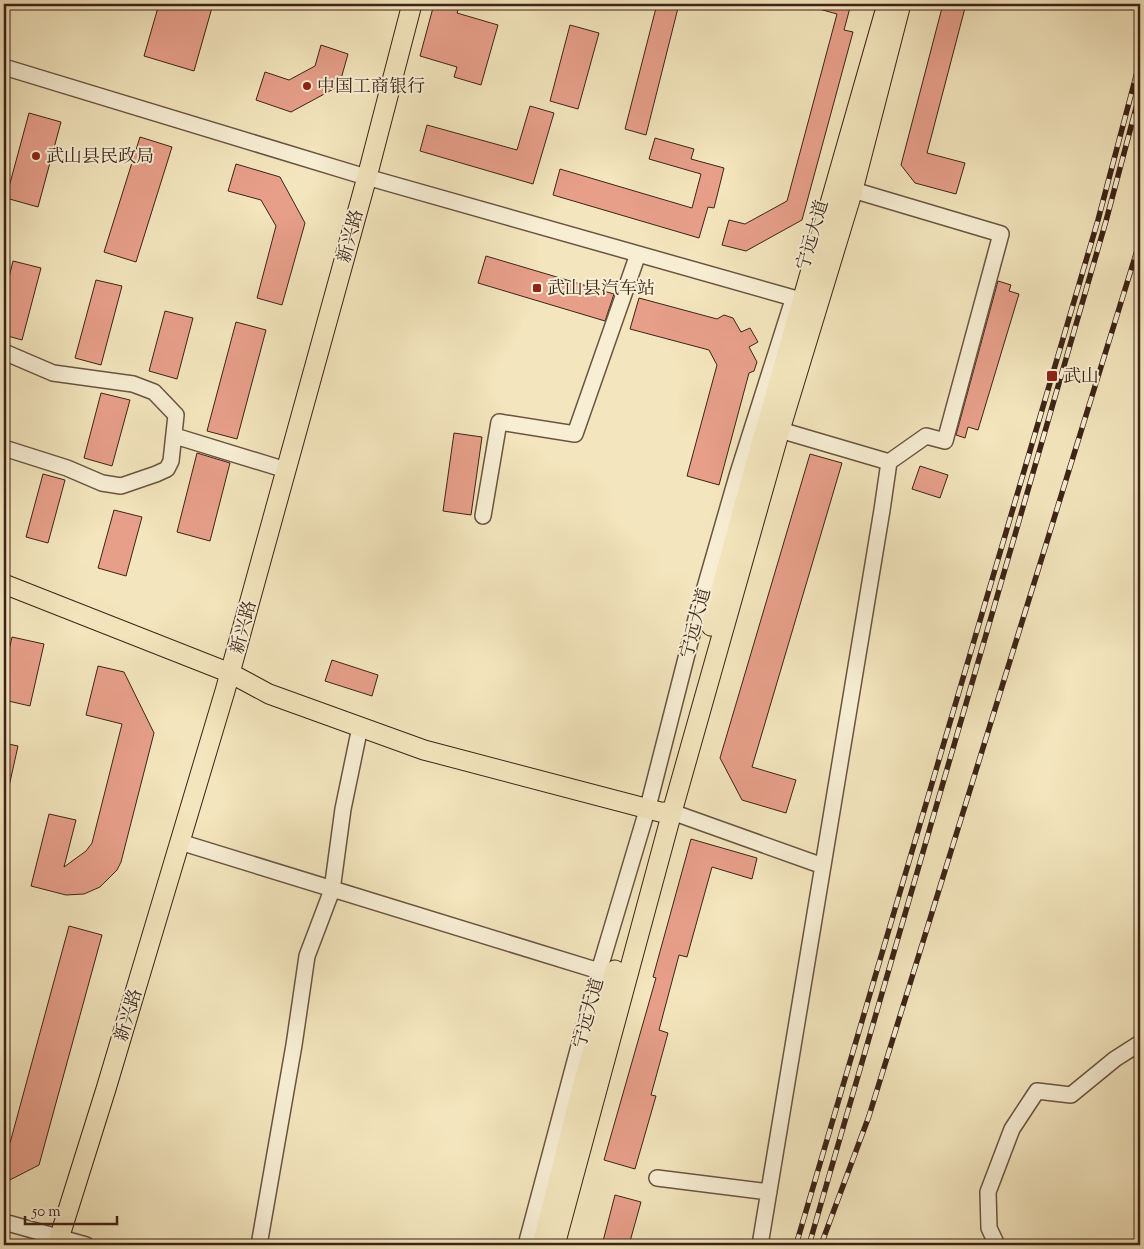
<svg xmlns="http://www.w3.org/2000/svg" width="1144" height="1249" viewBox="0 0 1144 1249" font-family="'Sorts Mill Goudy','Noto Serif SC',serif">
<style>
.building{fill:#e79f8a;stroke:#3d2317}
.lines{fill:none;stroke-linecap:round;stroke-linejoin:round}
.minor-casing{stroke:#6a5440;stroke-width:18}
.major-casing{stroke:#3d2317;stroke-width:21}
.minor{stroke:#f7eed4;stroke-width:15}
.major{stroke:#f3e5bd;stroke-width:19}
.rail-casing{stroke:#3d2317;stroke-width:5.5}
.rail{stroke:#f7eed4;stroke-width:4;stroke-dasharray:11;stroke-linecap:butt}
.poi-dot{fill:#8f2418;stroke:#f7eed4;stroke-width:2}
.labels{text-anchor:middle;stroke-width:4;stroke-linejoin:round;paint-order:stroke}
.poi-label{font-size:18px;fill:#3d2317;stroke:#f7eed4;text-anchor:start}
.street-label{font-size:18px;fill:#3d2317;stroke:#f7eed4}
</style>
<rect width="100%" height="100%" fill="#f3e5bd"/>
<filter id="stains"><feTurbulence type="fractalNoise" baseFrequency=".004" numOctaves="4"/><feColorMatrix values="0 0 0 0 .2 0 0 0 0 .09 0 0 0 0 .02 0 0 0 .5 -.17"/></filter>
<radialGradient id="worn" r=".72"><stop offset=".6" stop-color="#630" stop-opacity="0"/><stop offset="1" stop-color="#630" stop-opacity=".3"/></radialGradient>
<path class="building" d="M159,4H213L194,71L144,56Z
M434,4H460L457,13L498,25L481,85L454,77L457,67L420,56Z
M657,4H679L646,135L625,129Z
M812,4H851L844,30L853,32L802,220L746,251L722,245L729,220L745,224L787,201L837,14L812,7Z
M943,4H966L927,153L965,163L956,194L915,183L901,165Z
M570,25L599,33L578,109L550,101Z
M321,45L348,54L339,86L291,112L256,100L265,72L289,80L315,66Z
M530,106L554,113L533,184L420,151L427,125L517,150Z
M29,113L61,122L38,207L6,198Z
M140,137L172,147L136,262L104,252Z
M655,138L694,149L691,159L724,168L714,208L708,207L699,238L553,195L560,169L692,208L701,174L649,159Z
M236,164L280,177L305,223L282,305L257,298L276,226L261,200L228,191Z
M486,256L614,294L605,321L478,283Z
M13,261L41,268L22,340L4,335V297Z
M96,280L122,286L101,365L75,358Z
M998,281L1011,285L1009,291L1019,294L978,430L968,427L965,438L956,435Z
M639,298L717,319L724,315L733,318L741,332L750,328L758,342L749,347L757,362L754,371L749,373L719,485L687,476L717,365L709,350L630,329Z
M165,311L193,318L177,379L149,371Z
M236,322L266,330L237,439L207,431Z
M101,393L130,400L112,466L84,458Z
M454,433L482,437L471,515L443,511Z
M197,453L230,463L210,541L177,532Z
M810,454L842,463L752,767L796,780L786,813L742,800L720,758Z
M920,466L948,475L940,498L912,489Z
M43,474L65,480L48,543L26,537Z
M114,510L142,517L126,576L98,568Z
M12,637L44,644L30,706L4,700V672Z
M332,660L378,675L372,696L325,681Z
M98,666L124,672L154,733L121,862L117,870L100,887L84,894L66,895L31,886L49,814L76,820L64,867L86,851L92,843L122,724L86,715Z
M4,743L18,746L8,791H4Z
M691,839L757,858L752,879L712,867L687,957L679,955L659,1030L668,1033L651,1095L656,1096L635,1169L604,1160L656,978L653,977Z
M69,926L102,935L39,1165L4,1183V1146L10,1143Z
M615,1195L641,1202L629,1245H602Z"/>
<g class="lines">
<defs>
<path id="minor" d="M4,67L356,174L804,301
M4,352L53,373L133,384L154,392L176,415L171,461L167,469L156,474L121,486L102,483L67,468L4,448
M780,430L889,462
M175,436L286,470
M483,516L499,422L575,434L638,254
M672,812L823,866
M180,842L599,971
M657,1178L769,1192
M4,1222L86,1245
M259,1245L294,1045L307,956L332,890L343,809L360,727
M526,1245L599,971L648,807L697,615L737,476L792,303
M760,1245L882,510L889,462L926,436L945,441L1001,234L853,190
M997,1245L989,1228L988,1192L1012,1129L1037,1091L1071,1095L1115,1059L1140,1043"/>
<path id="major" d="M4,584L230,673L269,694L424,750L660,812H672
M711,626L754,469L887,4
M57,1245L106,1089L225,691L367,177L412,4
M542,1245L580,1095L615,970
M555,1245L672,812L780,430L853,190L901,4"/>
</defs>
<use href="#minor" class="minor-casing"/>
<use href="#major" class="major-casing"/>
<use href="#minor" class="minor"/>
<use href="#major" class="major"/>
<defs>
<path id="rail" d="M796,1245L1098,220L1140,61
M809,1245L1106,221L1140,93
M821,1245L869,1116L1140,241"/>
</defs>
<use href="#rail" class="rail-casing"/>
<use href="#rail" class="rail"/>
</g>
<g class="poi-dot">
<circle cx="307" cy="86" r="5"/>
<circle cx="36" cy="156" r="5"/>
<rect x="532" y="283" width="10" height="10" rx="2.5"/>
<rect x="1046" y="370" width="12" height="12" rx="2.5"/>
</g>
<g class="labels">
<g class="poi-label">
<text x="317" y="92">中国工商银行</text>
<text x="46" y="162">武山县民政局</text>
<text x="547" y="294">武山县汽车站</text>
<text x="1063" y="382">武山</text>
</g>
<g class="street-label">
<text transform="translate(812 235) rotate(-74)" y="6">宁远大道</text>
<text transform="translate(350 236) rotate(-75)" y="6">新兴路</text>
<text transform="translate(695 623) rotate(-75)" y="6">宁远大道</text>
<text transform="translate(243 627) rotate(-75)" y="6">新兴路</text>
<text transform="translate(588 1013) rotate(-75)" y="6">宁远大道</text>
<text transform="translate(128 1015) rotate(-73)" y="6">新兴路</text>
</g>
</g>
<rect width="1144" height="1249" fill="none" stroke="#f3e5bd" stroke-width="20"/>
<rect x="5" y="5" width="1134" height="1239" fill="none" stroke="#3d2317" stroke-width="2.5"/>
<rect x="10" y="10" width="1124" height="1229" fill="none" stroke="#3d2317"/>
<path d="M25 1216v8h92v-8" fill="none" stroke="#3d2317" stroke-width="2.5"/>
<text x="32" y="1216" font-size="15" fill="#3d2317" stroke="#f7eed4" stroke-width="4" paint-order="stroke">50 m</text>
<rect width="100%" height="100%" filter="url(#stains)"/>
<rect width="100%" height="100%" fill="url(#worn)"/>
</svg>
